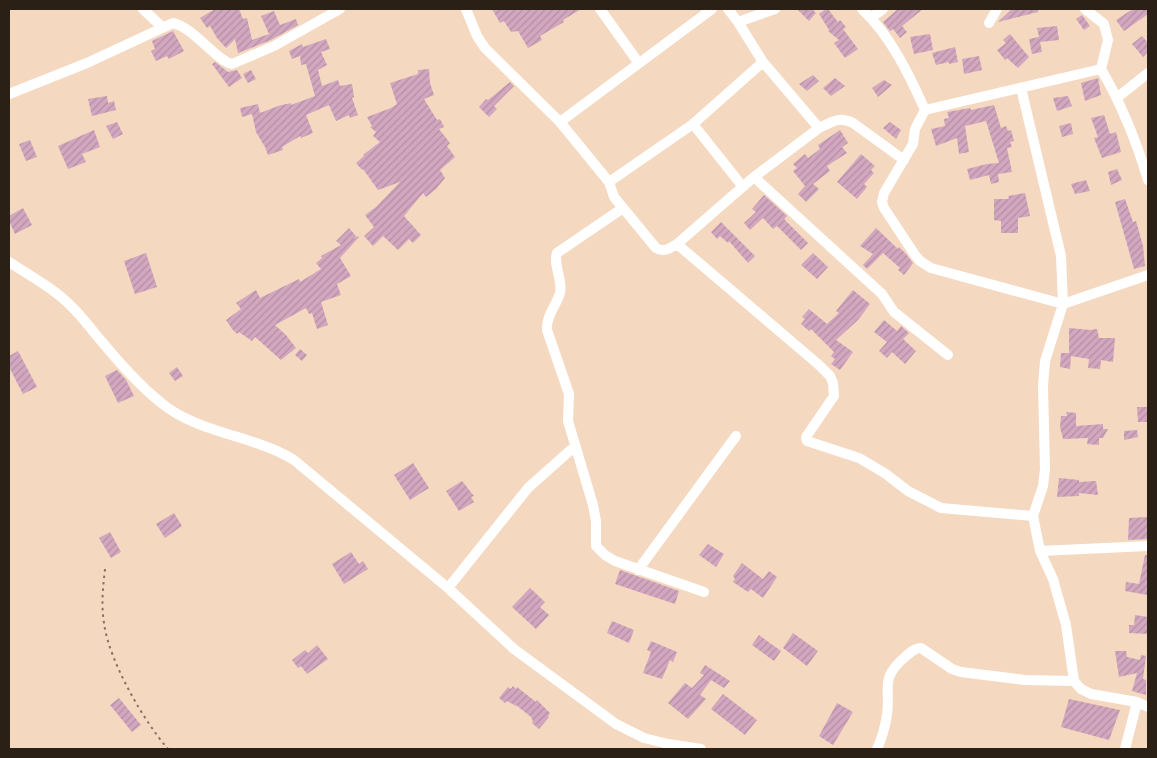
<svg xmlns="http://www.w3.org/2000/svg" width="1157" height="758" viewBox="0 0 1157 758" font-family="Figtree,sans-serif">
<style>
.building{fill:url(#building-hatch)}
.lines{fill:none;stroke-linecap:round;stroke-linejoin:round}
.path{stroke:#867363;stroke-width:2;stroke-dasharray:2.5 4;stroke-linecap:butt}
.street{stroke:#fff;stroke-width:10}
</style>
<defs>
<pattern id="building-hatch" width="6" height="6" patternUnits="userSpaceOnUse" patternTransform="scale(1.25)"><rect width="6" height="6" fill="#d2a7bf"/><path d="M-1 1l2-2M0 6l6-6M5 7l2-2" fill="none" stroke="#b48fa3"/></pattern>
</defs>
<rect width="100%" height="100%" fill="#f5d8c0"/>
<path class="building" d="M215,9H239L243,19L247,18L252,40L269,34L261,16L274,11L280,25L296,19L298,25L271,40L238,53L235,39L226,48L217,38L210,26L207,28L200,18Z
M492,9H581L563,20L564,22L540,36L542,40L528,48L518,31L511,32L504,21L500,23Z
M797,9H812L816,13L809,21Z
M826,9H828L838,22L840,20L846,27L843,29L858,49L845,58L834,43L839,40L828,31L829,30L819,14Z
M898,9H923L902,26L907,32L900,38L893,29L890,31L883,22Z
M1012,9H1038V12L998,22Z
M1133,9H1148V14L1124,31L1116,20Z
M1082,15L1090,26L1084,30L1076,19Z
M1057,26L1059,40L1040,42L1042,52L1032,54L1029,39L1039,37L1037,28Z
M173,31L184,51L169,59L167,56L156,61L151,51L155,49L152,41Z
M930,34L933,50L914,54L910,37Z
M1010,34L1029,57L1018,68L1007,58L1005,60L997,50L1006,43L1003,40Z
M1142,36L1148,43V52L1143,57L1132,44Z
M326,39L330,49L321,52L327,65L318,70L322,86L338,80L340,86L352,84L354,97L352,98L358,115L350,118L349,115L336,121L329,105L306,115L313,133L301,138L300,136L282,147L283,150L268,155L265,147L256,132L252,114L242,117L240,108L258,104L260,113L278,106L291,103V105L315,96L306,64L301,65L300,56L292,59L289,51L302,44L303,47Z
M955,47L958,62L949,64V62L936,65L932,53Z
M979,56L982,70L964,74L962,59Z
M215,62L228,72L237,70L242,78L229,87L212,64Z
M429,69L430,83L434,95L424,99L437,120L440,119L444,127L439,129L450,143L447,146L455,157L440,170L445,178L436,189L426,197L423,193L404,216L421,235L413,243L409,239L398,250L383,236L373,246L364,236L374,227L365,215L376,207L400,182L378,190L363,169L362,170L356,163L364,156L363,155L380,142L373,136L376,132L370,127L372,126L367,117L391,108L397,104L390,83L418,74V70Z
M251,70L256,79L248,83L243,74Z
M813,75L819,81L807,91L799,84Z
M835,78L845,86L831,96L823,88Z
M1098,78L1101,95L1085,101L1081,83Z
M884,80L892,85L878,97L872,88Z
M510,82L514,86L494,106L497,109L489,117L479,107L486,99L488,100Z
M107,96L108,103L114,101L116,110L92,116L88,99Z
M1068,96L1072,106L1057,111L1053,98Z
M994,105L1001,128L1006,126L1008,131L1011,130L1014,141L1010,142L1012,147L1007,148L1012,172L998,174L999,182L991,184L989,175L970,180L967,169L987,164L999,163L986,121L965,126L969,152L959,154L957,138L936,146L931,129L945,126L944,119L949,118L947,112L970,108L971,110Z
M1104,115L1110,134L1116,132L1121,152L1102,158L1094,138L1098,137L1091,118Z
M117,122L123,134L113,139L106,126Z
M890,122L901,130L896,139L883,128Z
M1071,123L1073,134L1062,137L1059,126Z
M94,130L100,147L82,154L86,162L68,169L58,146Z
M840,130L848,143L842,147L847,153L827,166L830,171L813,184L819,189L806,202L798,194L805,186L793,171L797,168L793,164L805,154L808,158L820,149L818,145Z
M30,140L37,157L26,161L19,144Z
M861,154L875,166L871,170L874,173L864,184L867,187L857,199L837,182Z
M1117,169L1122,180L1111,185L1108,172Z
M1086,180L1090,191L1075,194L1071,184Z
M1025,193L1030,216L1018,218V233H1001V221L994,220V199H1009L1008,196Z
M764,195L787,216L784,219L808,243L801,250L777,226L773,229L763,218L750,230L744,223L756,212L752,209Z
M1125,199L1133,222L1136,221L1143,246L1145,266L1134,269L1115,202Z
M23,208L32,225L15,234L9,221V216Z
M721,222L755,256L748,263L729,241L728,243L720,236L717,239L711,232Z
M349,228L356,236L353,239L358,236L359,237L340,258L351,276L337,284L341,295L321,302L328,325L317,329L312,313L309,314L306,308L275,325L286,335L296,348L281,360L255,337L252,341L239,332L237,334L232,329L226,320L241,309L236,303L256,290L260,298L299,279L300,282L321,269L316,263L322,258L321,256L341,245L336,241Z
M876,228L898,249L899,247L906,254L913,263L904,275L898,270L900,268L883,253L867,269L863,265L873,254L860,246Z
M146,253L157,287L135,294L124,261Z
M813,253L828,267L817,279L801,265Z
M853,290L870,304L858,320L836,340L853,352L840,370L831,364L835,359L831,356L834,352L811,329L809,331L801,324L805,319L802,317L809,309L827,324L839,313L836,311Z
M884,320L897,331L901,326L909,333L903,339L916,351L905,364L892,352L887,358L879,351L887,342L874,332Z
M1069,328L1090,330L1097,329L1099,338H1115L1113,362L1101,360L1100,369L1088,368L1089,359L1071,356L1070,369L1060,367L1061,353H1069Z
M300,349L307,355L302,361L295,355Z
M18,351L37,387L23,394L9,367V356Z
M177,367L183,376L175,381L169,373Z
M117,370L126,380L134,396L118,403L105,376Z
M1137,407H1148V422H1138Z
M1066,412L1076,413V426L1103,424V429H1108L1103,438H1099V445L1087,444L1088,438L1063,439L1060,427L1061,416H1067Z
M1137,430L1138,437L1124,440V431Z
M413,463L429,488L410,500L394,475Z
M1059,478L1079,480V482L1096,481L1098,495L1079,493V496L1057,497Z
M462,481L474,496L471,497L474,502L459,511L446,491Z
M174,513L182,526L165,538L156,524Z
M1147,517V539L1128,540L1129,518Z
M110,532L121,552L111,558L99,538Z
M708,544L724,554L716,567L699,555Z
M351,552L359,564L363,561L368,569L344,584L332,564Z
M1145,555H1148V595L1125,591L1126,582L1139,584Z
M742,563L763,579L769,571L777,577L763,598L751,589L748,592L733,582L735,579L733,576Z
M620,570L679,591L675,604L615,584Z
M530,588L545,602L540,607L549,615L536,629L512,607Z
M1135,615L1148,617V634L1129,633V625H1134Z
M612,621L634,630L629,643L607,633Z
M793,633L818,651L807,666L783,648Z
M759,635L781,651L774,661L752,645Z
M651,641L677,652L673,662L670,660L662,679L643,673L651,652L647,650Z
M317,645L328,659L307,674L301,666L298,668L292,660L305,650L308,653Z
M1115,651H1126L1127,657L1140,660L1141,655L1146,656L1143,679L1146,680V695L1132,691L1137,673L1119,677Z
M705,665L730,681L724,688L711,680L700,695L706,699L688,719L668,703L685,683L692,688L704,675L700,673Z
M513,686L516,689L517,687L536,702L537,700L550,713L548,716L549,717L539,729L532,723L533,721L531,717L516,705V706L507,701L505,703L499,698L508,687L511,689Z
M723,694L757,720L745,735L711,709Z
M119,698L141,725L132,732L110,705Z
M1069,699L1120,710L1109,740L1061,727Z
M837,703L853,712L833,745L819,736Z"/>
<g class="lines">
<path class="path" d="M105,569C103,587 101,604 104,623C109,661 143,720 168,749"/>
<path class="street" d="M143,9L162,27
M466,9L477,36L485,48L560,122
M600,9L638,62
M712,9L560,122L609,182L693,124L763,62
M728,9L738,22L763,62L819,128C832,122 839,116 853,123L904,160
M862,9C890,35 909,74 925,110L915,129L913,144L884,193L882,202L884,208L915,255L920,261L931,268L1063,304L1148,275
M1085,9L1104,24L1108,40L1101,69C1122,105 1136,140 1148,180
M871,18L883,9
M738,22L775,9
M989,23L997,9
M1021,88L1061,256L1063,304L1045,361L1043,386L1045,469L1043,486L1033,516L1040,551L1053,579L1066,625L1074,681L1081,689L1091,694L1137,702L1148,707
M9,94L87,63L173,23C193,27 218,62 232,64L274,46L340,9
M1118,97L1148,73
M925,110L1101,69
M693,124L743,187
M754,177L882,294L894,312L948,355
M609,182L614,197L656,248C664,253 670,248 677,244L754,177L819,128
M623,208L557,253C553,266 563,280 560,293C556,306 546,316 547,330L569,394L568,421L593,505L596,521V546L605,555L615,561L704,592
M677,244L819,365L830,376L833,383L834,396L806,437L807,441L859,458L886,474L908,491L941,508L1033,516
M9,262C29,275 53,288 71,306C83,317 92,331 103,343C122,366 143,390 168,408C205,434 255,436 294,460L448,588L514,649L616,724L644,738L668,744L701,749
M1040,551L1148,546
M638,570L736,436
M448,588L528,488L574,447
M877,749C882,738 885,727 887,715C891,688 879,679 905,657C910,653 914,648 921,648L952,669L961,672L1025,680L1074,681
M1125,749L1137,702"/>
</g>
<rect width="1157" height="758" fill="none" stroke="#2a2016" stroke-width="20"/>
</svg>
